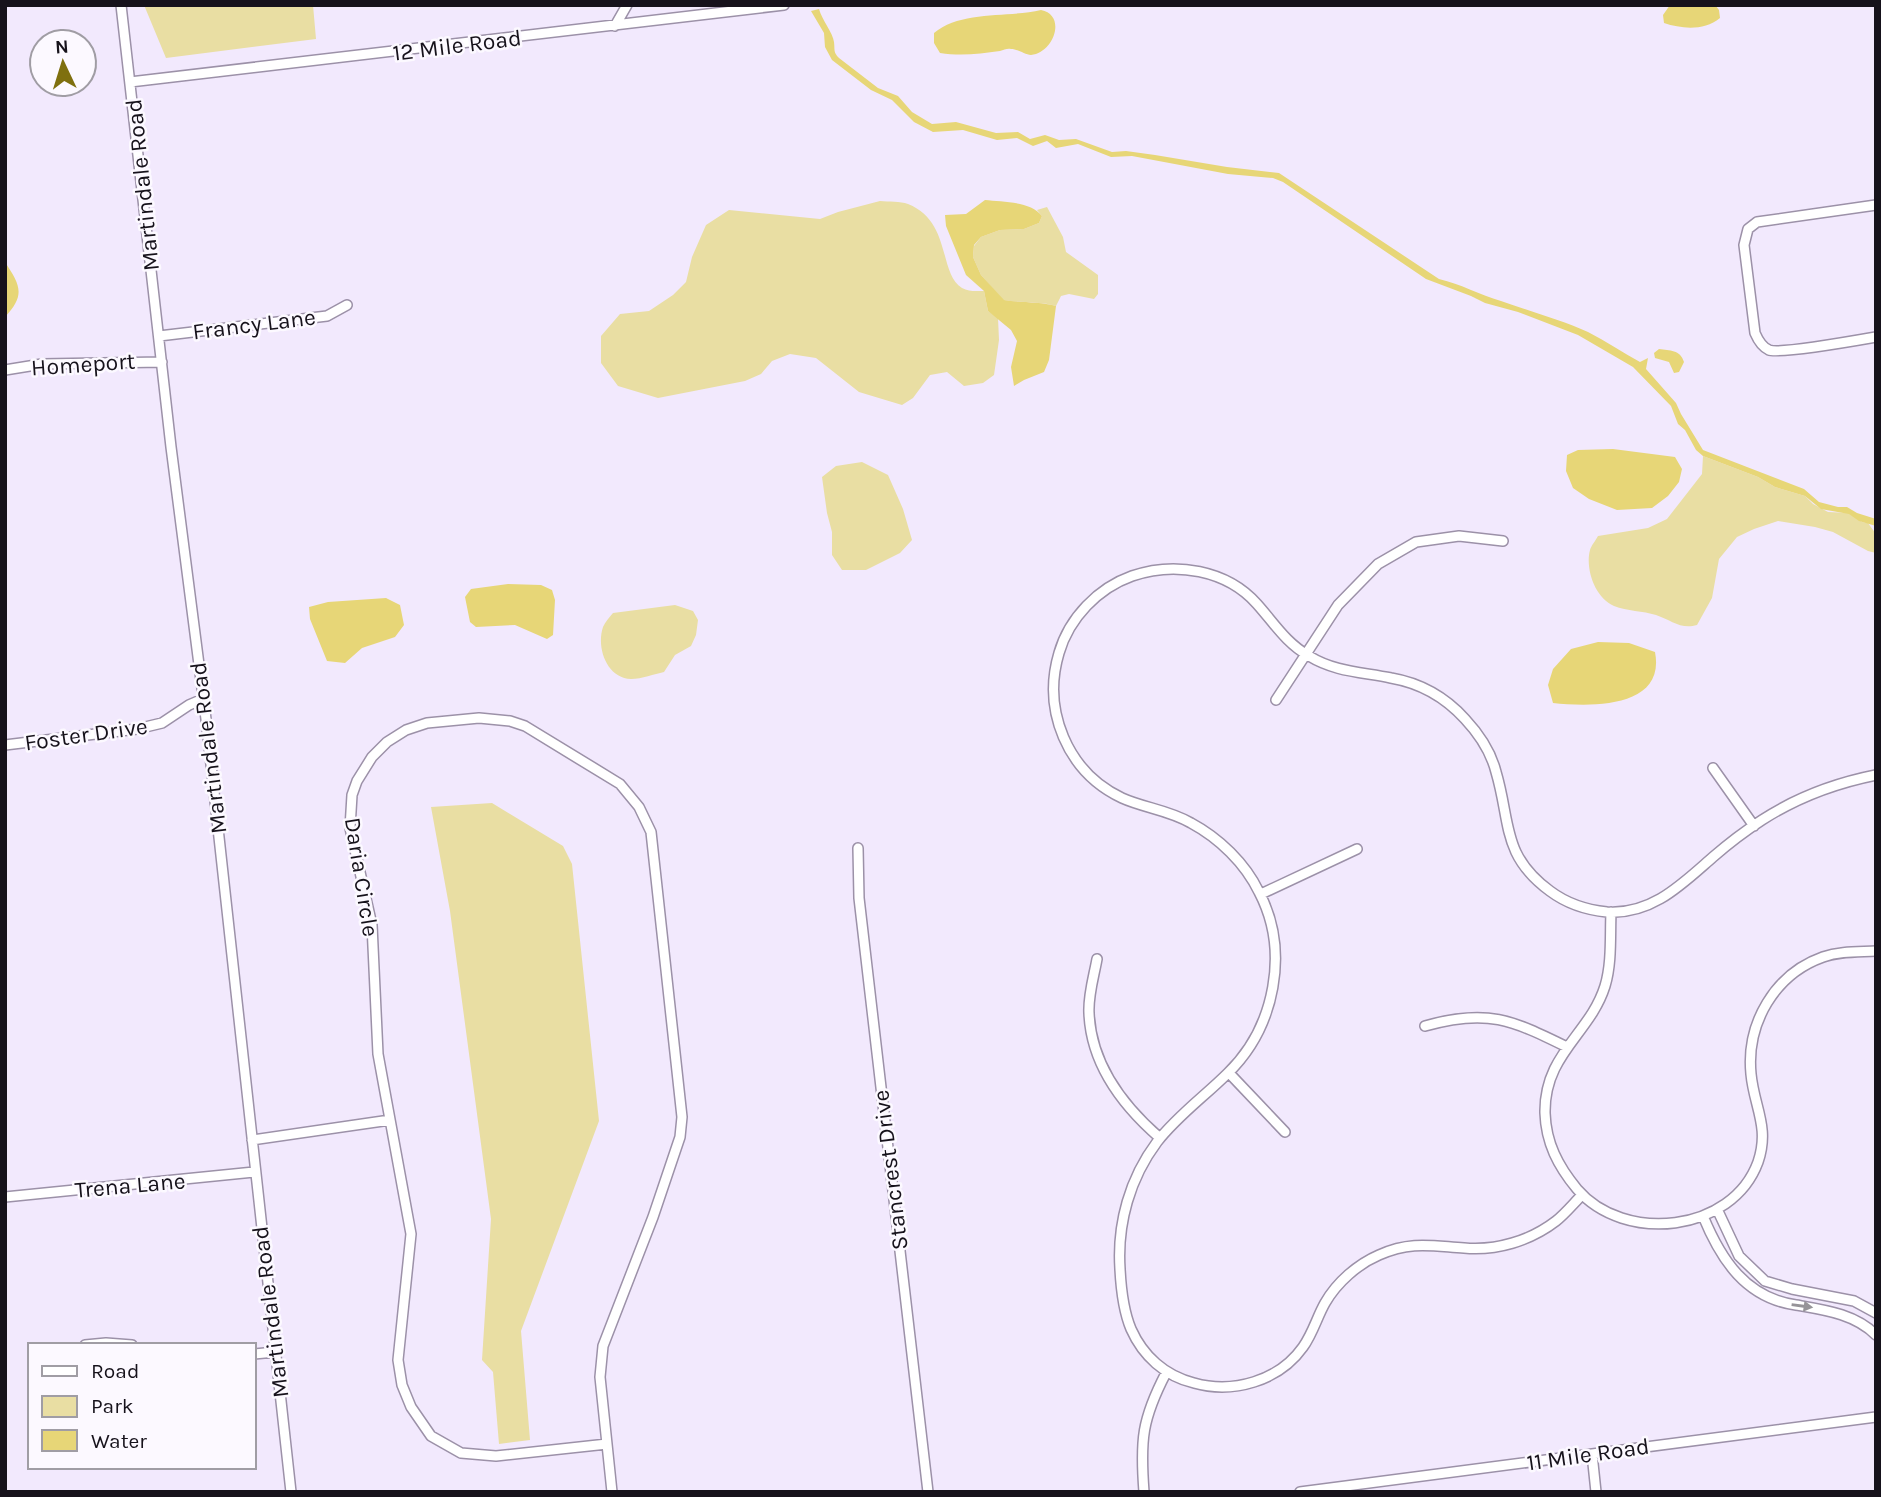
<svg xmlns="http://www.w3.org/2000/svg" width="1881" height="1497" viewBox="0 0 1881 1497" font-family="Karla,sans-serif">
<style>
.green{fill:#e9dea3}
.water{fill:#e7d677}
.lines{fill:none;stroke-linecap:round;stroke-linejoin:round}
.minor-casing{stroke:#9c91a8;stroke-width:12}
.minor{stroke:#fff;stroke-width:9}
.oneway{fill:#969498}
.labels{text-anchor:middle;stroke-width:5;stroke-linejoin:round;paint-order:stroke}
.street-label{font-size:23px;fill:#16121b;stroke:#fcf9ff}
</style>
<rect width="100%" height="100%" fill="#f2e9fd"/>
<path class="green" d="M144,5H313L316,39L166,58Z
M880,201C889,202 900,201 908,204C952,222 938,273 962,288C969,292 976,291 984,291L988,311L998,318L999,340L994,375L983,383L964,386L947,372L930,375L913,398L902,405L859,392L816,358L790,354L772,361L761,374L745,381L658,398L618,386L601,363V336L620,314L649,311L673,295L686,282L692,257L706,225L729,210L820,219L838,212Z
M1047,207L1063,237L1066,252L1098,275V294L1094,299L1069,294L1061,296L1056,306C1039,301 1021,303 1003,300L981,275L973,257L974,246L981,237L1000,230L1024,229L1039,223L1042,216L1037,210Z
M1703,456L1758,477L1775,487L1805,496L1813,504L1828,512L1849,513L1862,522L1868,523L1876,534V553L1868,551L1833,532L1815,527L1778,521L1754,529L1737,537L1719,559L1712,598L1697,625C1681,630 1671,620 1656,615C1643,611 1627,611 1614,606C1595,598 1585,569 1590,550C1591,546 1596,540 1598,536L1648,528L1667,519L1702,474Z
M862,462L888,475L903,509L912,540L900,553L866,570H842L832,555V532L827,513L822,477L836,466Z
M675,605L693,611L698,620L696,635L691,646L675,655L664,672C654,674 642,679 631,679C607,678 596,648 603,627C605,622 609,618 613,613Z
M492,803L563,846L572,864L599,1121L521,1331L530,1440L499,1444L493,1372L482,1360L491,1219L450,911L431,807Z"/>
<path class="water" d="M1670,5H1715L1719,10L1720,18C1704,31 1682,29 1664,23L1663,15Z
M819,9C822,20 833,33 834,42C835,50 833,52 839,58L878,88L898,96L912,112L932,124L956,122L996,133L1018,132L1030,139L1045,135L1059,140L1076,139L1112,152L1126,151L1155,155L1227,167L1279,173L1439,279C1461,284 1480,295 1501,301C1529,311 1561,320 1588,332C1606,341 1623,353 1640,362L1648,358L1646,369L1676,403L1681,414L1703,450L1804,489L1819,502L1838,507H1847L1857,513L1876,519V526L1859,521L1849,514L1821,509L1805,496L1775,487L1758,477L1703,456L1696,450L1685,430L1678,424L1671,406L1633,367L1578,335L1518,312L1485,303L1471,296L1426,279L1283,182L1273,178L1228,174L1132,156L1111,157L1078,144L1056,148L1047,141L1033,146L1017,138L997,140L963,130L933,132L914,122L892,100L871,90L832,60L825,47L824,33L811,11Z
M1041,10C1067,15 1054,53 1031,55C1025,55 1018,49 1011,49C1007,48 1004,50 1000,51C980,54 960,56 940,53L934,43V33C961,10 1008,18 1041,10Z
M985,200C1002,202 1031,201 1042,216L1039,223L1024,229L1000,230L981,237L974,245L973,257L981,275L1004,300C1021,303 1039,301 1056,306L1049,360L1044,372L1024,380L1014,386L1011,367L1017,341L1011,330L988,311L984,291L966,275L946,226L945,215L966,214Z
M5,262C20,285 26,295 5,317Z
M1659,349C1670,351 1680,349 1684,362L1679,372L1674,373L1669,362L1655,358L1654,353Z
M1613,449L1675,457L1682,469L1679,482L1668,496L1652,508L1617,510L1589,499L1573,488L1566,471L1567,455L1578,450Z
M508,584L541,585L552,590L555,600L553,635L547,639L515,625L476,627L470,622L465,597L471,589Z
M386,598L400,605L404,625L395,637L362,648L345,663L327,661L310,619L309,607L328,602Z
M1598,642L1629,643L1655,652C1666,709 1590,707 1553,703L1548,685L1553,669L1571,649Z"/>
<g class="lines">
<defs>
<path id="minor" d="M121,5L171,447L206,719L291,1492
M615,26L627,5
M130,82L784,5
M1876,205L1757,222L1748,229L1744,245L1755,333C1758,340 1762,347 1769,350C1779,354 1859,340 1876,337
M159,336L327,316L347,305
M5,370L42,364L162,362
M1276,700L1338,605L1378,564L1416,542L1459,536L1503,541
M5,745L137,729L162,723L189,705L203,699
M1713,768L1754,826
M858,848L859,898L928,1492
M1261,894L1357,849
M1611,912C1610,936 1612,963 1605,986C1590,1034 1544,1054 1545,1113C1546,1143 1558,1166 1577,1189C1624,1244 1732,1233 1758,1162C1770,1127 1754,1107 1751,1074C1746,1023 1775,974 1823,957C1840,951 1858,952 1876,951
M1097,959C1094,976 1088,995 1089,1013C1091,1064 1123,1106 1160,1138
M1425,1026C1487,1008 1512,1020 1567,1047
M1229,1073L1285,1132
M252,1140L390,1120
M1582,1195C1574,1203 1565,1214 1556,1221C1530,1241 1496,1251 1464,1248C1431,1246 1411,1241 1379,1255C1358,1264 1337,1282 1325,1303C1317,1317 1313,1333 1303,1347C1279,1381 1233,1394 1194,1383C1165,1376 1143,1356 1131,1329C1123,1310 1121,1289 1120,1269C1117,1223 1130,1178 1157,1142C1177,1116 1205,1096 1228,1073C1275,1027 1290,951 1259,892C1245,863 1219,838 1191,823C1169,810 1144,808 1122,798C1067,772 1042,710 1059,653C1069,618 1098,588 1132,576C1175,561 1227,570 1257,604C1274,623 1286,643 1309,656C1335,672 1362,672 1391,678C1420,683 1446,698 1465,719C1479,734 1491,752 1496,772C1511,822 1501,855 1550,891C1566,903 1587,910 1607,912C1652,915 1682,884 1713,857C1728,844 1745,831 1762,820C1796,798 1836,783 1876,775
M5,1197L254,1172
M1717,1209L1739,1256L1765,1281L1792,1289L1854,1301L1876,1313
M1703,1216C1721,1260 1746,1298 1796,1305C1825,1310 1855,1314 1876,1335
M85,1345L106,1343L132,1345
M254,1354L275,1352
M607,1444L496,1456L461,1453L431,1436L411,1407L402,1385L398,1360L411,1234L378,1054L372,925L350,828L352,795L357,781L372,757L387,742L406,730L427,723L479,718L510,721L525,726L620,784L639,807L651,832L682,1117L680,1137L653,1217L603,1346L600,1377L612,1492
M1592,1454L1596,1492
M1144,1492C1140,1440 1142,1419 1166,1373
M1300,1492L1876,1417"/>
</defs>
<use href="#minor" class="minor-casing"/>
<use href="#minor" class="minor"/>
</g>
<defs><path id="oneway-solid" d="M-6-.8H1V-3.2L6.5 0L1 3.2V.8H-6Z" transform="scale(1.75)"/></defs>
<use class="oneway" href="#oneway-solid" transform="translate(1802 1306) rotate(8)"/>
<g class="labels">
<g class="street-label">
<text transform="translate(457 45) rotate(-7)" y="8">12 Mile Road</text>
<text transform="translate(142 185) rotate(-96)" y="8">Martindale Road</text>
<text transform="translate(254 324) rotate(-7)" y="8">Francy Lane</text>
<text transform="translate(83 364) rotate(-4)" y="8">Homeport</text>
<text transform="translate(86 734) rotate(-8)" y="8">Foster Drive</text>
<text transform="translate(208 748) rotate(-97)" y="8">Martindale Road</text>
<text transform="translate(362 877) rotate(81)" y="8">Daria Circle</text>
<text transform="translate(890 1170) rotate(-97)" y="8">Stancrest Drive</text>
<text transform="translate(130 1185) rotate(-5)" y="8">Trena Lane</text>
<text transform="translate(270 1312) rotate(-97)" y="8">Martindale Road</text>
<text transform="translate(1588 1454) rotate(-8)" y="8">11 Mile Road</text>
</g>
</g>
<rect width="1881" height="1497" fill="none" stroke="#16121b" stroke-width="14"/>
<rect x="28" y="1343" width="228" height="126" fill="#fcf9ff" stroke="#a09da4" stroke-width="2"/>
<rect x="42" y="1366" width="35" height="10" fill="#ffffff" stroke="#a09da4" stroke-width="2"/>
<text x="91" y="1378" font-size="21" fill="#16121b">Road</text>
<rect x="42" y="1396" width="35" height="21" fill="#e9dea3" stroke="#a09da4" stroke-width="2"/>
<text x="91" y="1413" font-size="21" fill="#16121b">Park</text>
<rect x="42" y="1430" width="35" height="21" fill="#e7d677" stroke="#a09da4" stroke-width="2"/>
<text x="91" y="1448" font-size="21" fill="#16121b">Water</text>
<g transform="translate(63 63) rotate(356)"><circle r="33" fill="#fcf9ff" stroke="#a09da4" stroke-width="2"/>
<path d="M0-5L12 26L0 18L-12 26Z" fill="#7f700f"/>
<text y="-10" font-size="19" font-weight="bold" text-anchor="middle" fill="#16121b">N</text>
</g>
</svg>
